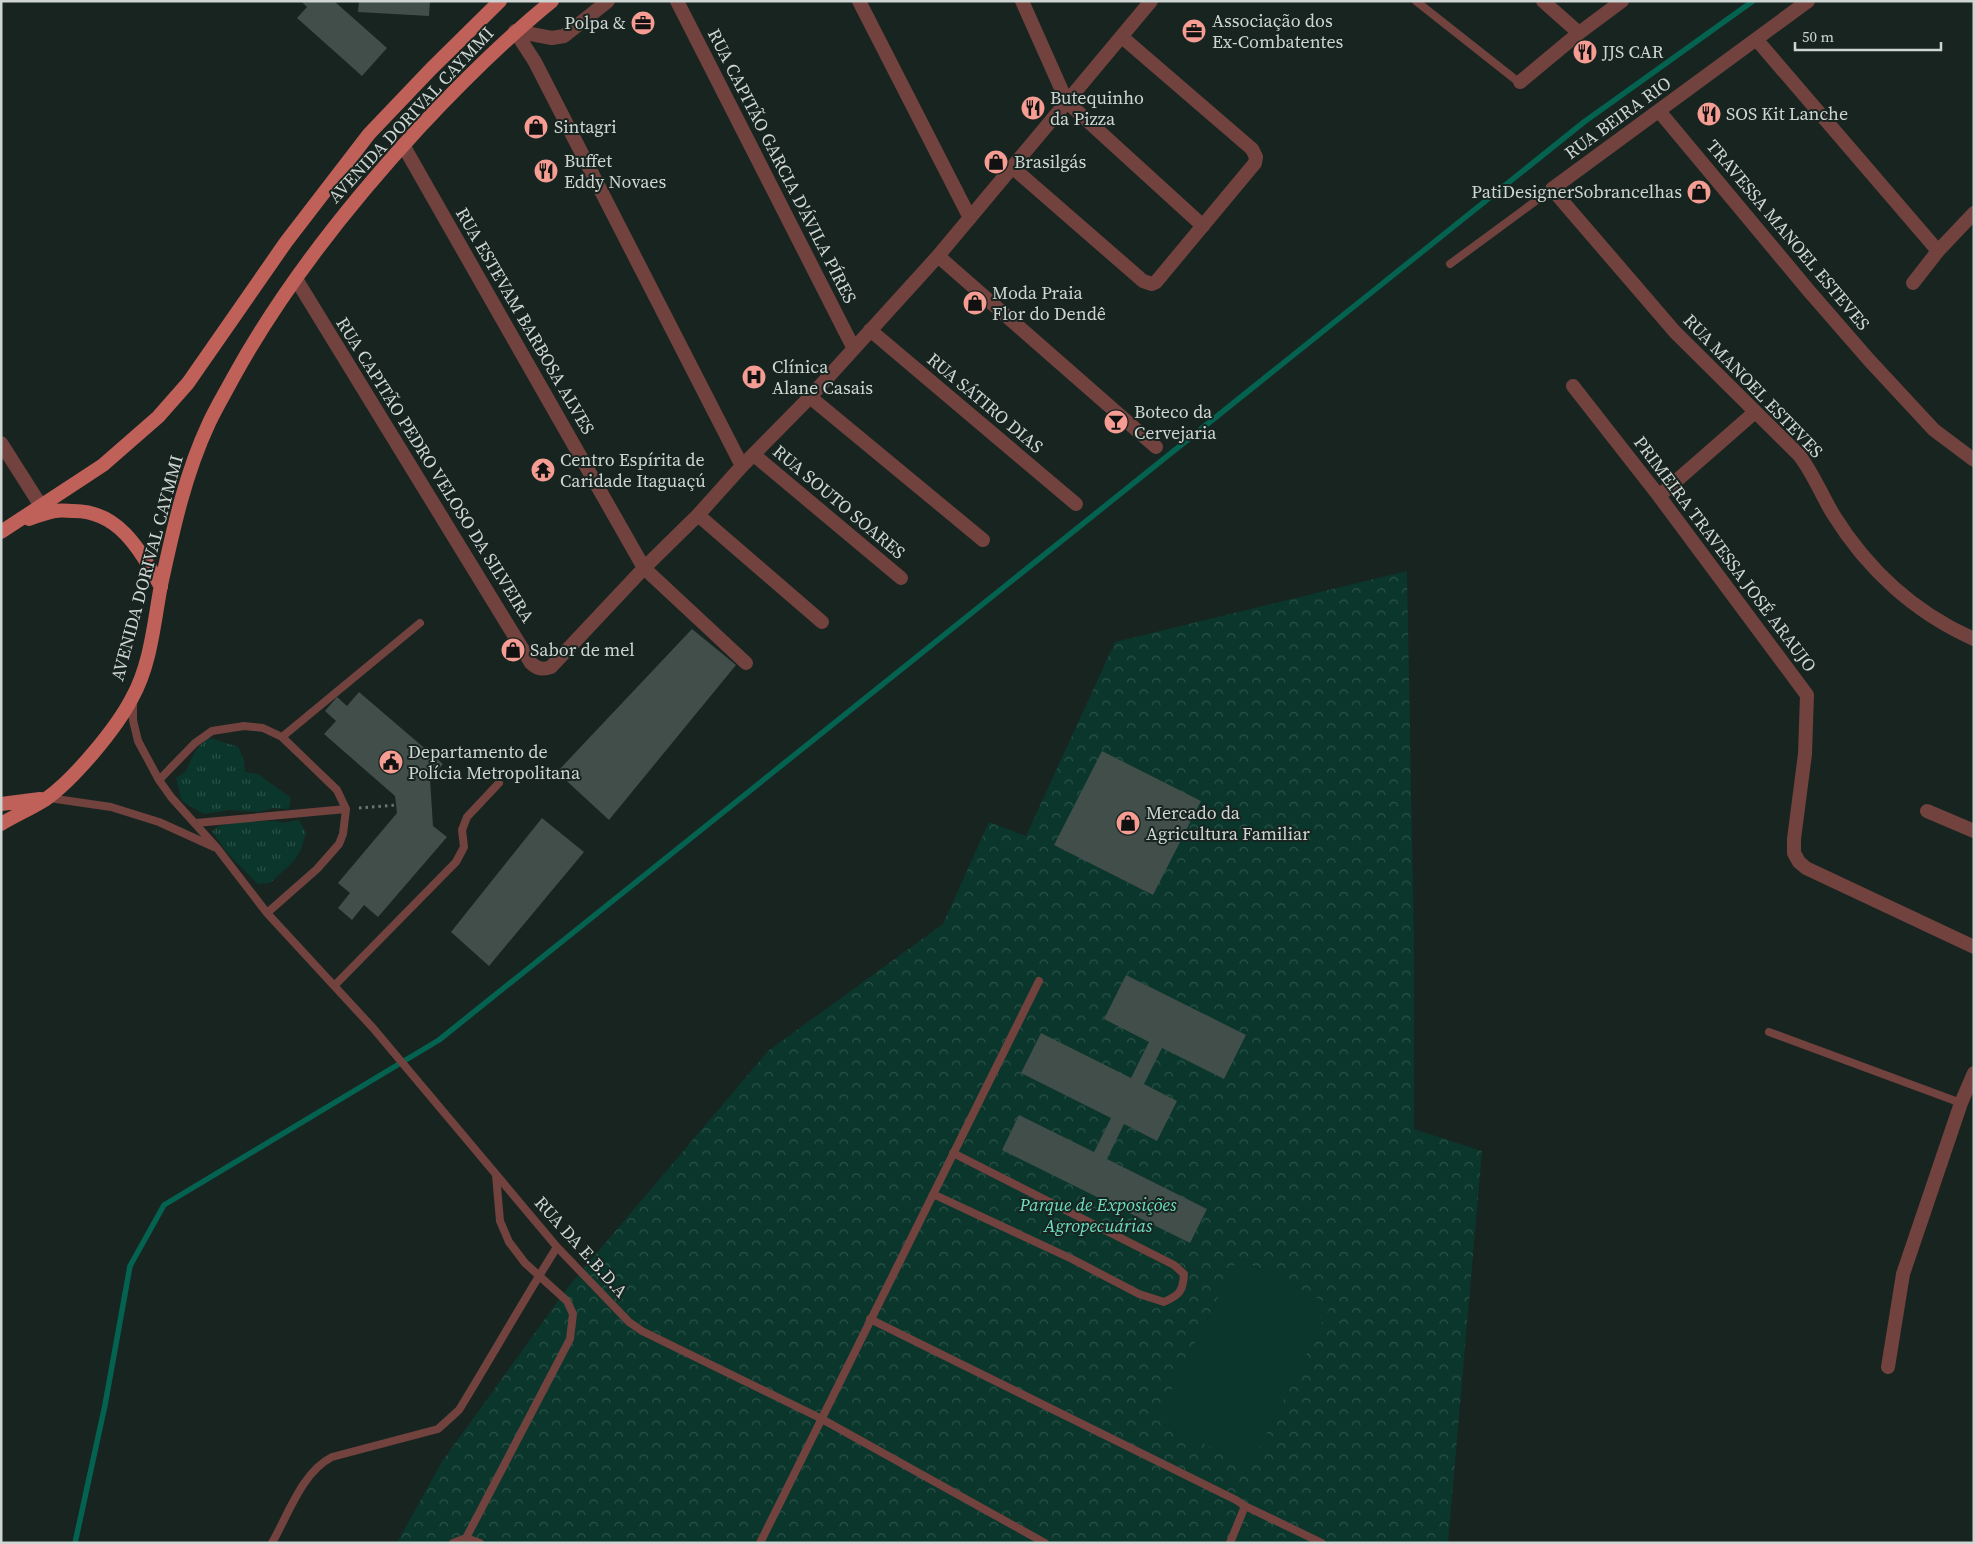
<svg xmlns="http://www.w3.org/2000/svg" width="1975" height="1544" viewBox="0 0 1975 1544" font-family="'Source Serif 4',serif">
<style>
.grass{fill:url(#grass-tufts)}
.forest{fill:url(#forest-crowns)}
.pitch{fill:#0a362b}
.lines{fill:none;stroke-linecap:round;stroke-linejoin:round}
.stream{stroke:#046350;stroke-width:5.5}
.building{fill:#414e4a}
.path{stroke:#6b7572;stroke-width:3;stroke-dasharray:2.5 4;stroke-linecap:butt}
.service{stroke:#71423e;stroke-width:8}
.minor{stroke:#71423e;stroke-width:14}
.primary{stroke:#bf6059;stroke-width:14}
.labels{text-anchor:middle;stroke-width:4;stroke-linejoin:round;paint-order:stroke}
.poi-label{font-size:18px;fill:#ced5d3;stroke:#182420;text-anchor:start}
.street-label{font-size:18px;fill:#ced5d3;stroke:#182420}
.park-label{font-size:18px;font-style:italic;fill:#6ee0c1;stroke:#182420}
</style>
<defs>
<pattern id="grass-tufts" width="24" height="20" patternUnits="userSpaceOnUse" patternTransform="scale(1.25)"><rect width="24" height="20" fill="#0a362b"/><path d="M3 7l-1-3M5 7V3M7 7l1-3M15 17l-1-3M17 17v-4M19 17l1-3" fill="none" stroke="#2c5249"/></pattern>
<pattern id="forest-crowns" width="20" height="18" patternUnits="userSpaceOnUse" patternTransform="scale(1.25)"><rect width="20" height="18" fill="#0a362b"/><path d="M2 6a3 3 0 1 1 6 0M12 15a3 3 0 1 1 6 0" fill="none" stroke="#2c5249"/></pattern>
</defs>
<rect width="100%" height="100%" fill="#182420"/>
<path class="grass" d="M207,738C219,739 227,745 238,746L244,761L245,772L258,774L291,798L289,809L273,808L258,812L230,810L204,814L182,801L176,778L185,772L196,750Z
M299,820L306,833L301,850L293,862L270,883L258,884L227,853L212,831L219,826L234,822L273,821L284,823Z"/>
<path class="forest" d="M1407,571L1414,947V1129L1482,1151L1448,1543H397L441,1463L568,1287L768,1051L943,924L989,822L1026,836L1115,642Z"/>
<path class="pitch" d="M1238,1258L1331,1305L1250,1467L1156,1420Z"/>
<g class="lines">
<path class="stream" d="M75,1543L105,1405L130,1266L164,1205L439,1040L1584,122L1753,1"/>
</g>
<path class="building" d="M301,1H334L387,48L362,76L297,18L307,7Z
M359,1H430L429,16L358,12Z
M692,629L736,665L609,820L557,772Z
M359,692L443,764L430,779L433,826L447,837L378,917L364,905L352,920L338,908L350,893L338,883L397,813L395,796L324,734L336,721L325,711L337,697L347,706Z
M1102,751L1201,801L1153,895L1054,845Z
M542,818L584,852L489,966L451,932Z
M1126,975L1246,1035L1224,1079L1162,1048L1144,1084L1177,1101L1157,1141L1124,1124L1107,1159L1207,1209L1190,1243L1002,1150L1019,1115L1094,1152L1111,1118L1021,1073L1041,1033L1131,1078L1149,1042L1104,1019Z"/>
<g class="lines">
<path class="path" d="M359,808L396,805"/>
<path class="service" d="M1416,1L1516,80L1520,82
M1450,264L1552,189
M133,700V720L138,741L159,780L171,797L217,848L267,913L373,1028L557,1247L629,1322L642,1331L820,1418L1045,1543
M282,737L420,623
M159,780L195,743L212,731L244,726L263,728L282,737L337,790L346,809L343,834L339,844L317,869L267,913
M49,798L111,807L159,822L214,847
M196,823L346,809
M335,985L456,862L464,847L462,830L467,817L499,783
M1769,1032L1961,1103
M933,1194L1072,1259L1139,1294L1164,1302C1179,1295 1183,1292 1184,1274L1174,1265L953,1153
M870,1319L1236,1500L1245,1506L1230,1543
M1245,1506L1322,1543
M466,1538L570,1339L573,1314L567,1301L525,1263L509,1242L500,1221L496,1175
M272,1543C288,1515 302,1472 332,1457L438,1429L459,1410C492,1356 523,1301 557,1247
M453,1543L466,1538L480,1543
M760,1543L1039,981"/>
<path class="minor" d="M677,1L853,347
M859,1L970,218
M1022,1L1067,102L1203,226
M1543,1L1579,33
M1808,1L1552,189L1675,332L1799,455C1813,473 1821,494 1833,514C1867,569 1915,613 1974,639
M515,31L535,62L742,466
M515,31L552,38L564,36L608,1
M1756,39L1938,251
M1520,82L1579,33L1622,1
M1659,111L1809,291L1869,360L1934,430L1974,460
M403,145L644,568L746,663
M1012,167L1143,281L1152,284L1156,282L1255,163L1256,157L1252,149L1122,37
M938,256L1156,447
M296,279L531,663C537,669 543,670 551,667L644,568L698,515L742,466L810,397L938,256L1151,1
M1913,283L1938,251L1974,213
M870,330L1076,504
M1573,386L1659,496L1807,695L1805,754L1794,839V853L1799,862L1806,868L1974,947
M810,397L983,540
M1,443L41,506
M754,455L901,578
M1659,496L1755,412
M698,515L822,622
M1927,811L1974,831
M1888,1367L1903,1274L1961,1103L1974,1073"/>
<path class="primary" d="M29,519C37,516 46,513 55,511C61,510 68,511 74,511C120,511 141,552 161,587
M1,532L103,465L158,417L188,383L286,242L369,134L431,69L500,1
M1,804L40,799
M1,824C16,815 32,808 46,799C74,779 116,729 132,698C151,664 154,622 161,585C173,530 185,474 209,423C216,408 225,393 233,378C283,287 348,205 419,128C461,83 504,40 552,1"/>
</g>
<defs>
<symbol id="office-disc" viewBox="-11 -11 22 22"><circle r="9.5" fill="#f59c93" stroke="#182420"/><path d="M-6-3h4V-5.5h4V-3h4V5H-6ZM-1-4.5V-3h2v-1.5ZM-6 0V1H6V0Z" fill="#111"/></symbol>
<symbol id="restaurant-disc" viewBox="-11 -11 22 22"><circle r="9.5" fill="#f59c93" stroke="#182420"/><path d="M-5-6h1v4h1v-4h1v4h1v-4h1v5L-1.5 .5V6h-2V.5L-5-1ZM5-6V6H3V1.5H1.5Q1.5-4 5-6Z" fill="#111"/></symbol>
<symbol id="shop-disc" viewBox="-11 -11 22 22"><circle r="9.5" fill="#f59c93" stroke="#182420"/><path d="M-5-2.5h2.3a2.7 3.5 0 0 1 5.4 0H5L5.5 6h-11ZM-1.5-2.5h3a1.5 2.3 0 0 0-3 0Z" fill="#111"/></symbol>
<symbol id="hospital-disc" viewBox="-11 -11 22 22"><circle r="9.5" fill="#f59c93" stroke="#182420"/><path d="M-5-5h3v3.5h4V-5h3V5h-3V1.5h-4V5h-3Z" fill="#111"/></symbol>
<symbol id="bar-disc" viewBox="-11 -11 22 22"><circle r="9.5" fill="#f59c93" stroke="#182420"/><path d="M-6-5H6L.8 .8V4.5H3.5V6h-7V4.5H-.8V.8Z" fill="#111"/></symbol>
<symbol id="temple-disc" viewBox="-11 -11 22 22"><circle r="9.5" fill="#f59c93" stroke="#182420"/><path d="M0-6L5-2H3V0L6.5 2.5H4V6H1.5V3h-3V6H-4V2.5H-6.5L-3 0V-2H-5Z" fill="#111"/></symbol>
<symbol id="civic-disc" viewBox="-11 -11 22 22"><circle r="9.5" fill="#f59c93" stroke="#182420"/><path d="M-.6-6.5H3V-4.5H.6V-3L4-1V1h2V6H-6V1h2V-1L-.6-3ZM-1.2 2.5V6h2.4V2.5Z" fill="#111"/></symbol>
</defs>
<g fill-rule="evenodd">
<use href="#office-disc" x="629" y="9" width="28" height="28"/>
<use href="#office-disc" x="1180" y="17" width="28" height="28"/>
<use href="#restaurant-disc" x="1571" y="38" width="28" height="28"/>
<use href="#restaurant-disc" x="1019" y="94" width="28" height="28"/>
<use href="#restaurant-disc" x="1695" y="100" width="28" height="28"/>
<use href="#shop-disc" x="522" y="113" width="28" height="28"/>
<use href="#shop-disc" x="982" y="148" width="28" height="28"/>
<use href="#restaurant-disc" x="532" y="157" width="28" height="28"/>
<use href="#shop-disc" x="1685" y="178" width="28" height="28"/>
<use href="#shop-disc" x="961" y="289" width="28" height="28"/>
<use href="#hospital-disc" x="740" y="363" width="28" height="28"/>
<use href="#bar-disc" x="1102" y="408" width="28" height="28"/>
<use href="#temple-disc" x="529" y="456" width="28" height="28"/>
<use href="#shop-disc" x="499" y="636" width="28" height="28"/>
<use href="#civic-disc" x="377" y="748" width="28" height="28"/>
<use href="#shop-disc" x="1114" y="809" width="28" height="28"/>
</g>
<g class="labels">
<g class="poi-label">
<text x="1212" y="27">Associação dos<tspan x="1212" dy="21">Ex-Combatentes</tspan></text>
<text x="626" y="29" text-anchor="end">Polpa &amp;</text>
<text x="1602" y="58">JJS CAR</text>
<text x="1050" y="104">Butequinho<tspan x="1050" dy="21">da Pizza</tspan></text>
<text x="1726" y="120">SOS Kit Lanche</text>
<text x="554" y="133">Sintagri</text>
<text x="564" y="167">Buffet<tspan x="564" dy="21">Eddy Novaes</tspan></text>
<text x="1014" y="168">Brasilgás</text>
<text x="1682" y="198" text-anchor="end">PatiDesignerSobrancelhas</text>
<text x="992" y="299">Moda Praia<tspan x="992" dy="21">Flor do Dendê</tspan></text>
<text x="772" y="373">Clínica<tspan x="772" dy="21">Alane Casais</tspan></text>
<text x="1134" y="418">Boteco da<tspan x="1134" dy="21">Cervejaria</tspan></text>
<text x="560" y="466">Centro Espírita de<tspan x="560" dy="21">Caridade Itaguaçú</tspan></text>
<text x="530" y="656">Sabor de mel</text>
<text x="408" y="758">Departamento de<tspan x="408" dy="21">Polícia Metropolitana</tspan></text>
<text x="1146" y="819">Mercado da<tspan x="1146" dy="21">Agricultura Familiar</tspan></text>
</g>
<g class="street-label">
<text transform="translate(411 115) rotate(-47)" y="6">AVENIDA DORIVAL CAYMMI</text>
<text transform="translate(1618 118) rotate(-36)" y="6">RUA BEIRA RIO</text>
<text transform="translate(782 166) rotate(63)" y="6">RUA CAPITÃO GARCIA D'ÁVILA PÍRES</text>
<text transform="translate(1788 235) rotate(50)" y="6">TRAVESSA MANOEL ESTEVES</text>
<text transform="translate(525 321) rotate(60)" y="6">RUA ESTEVAM BARBOSA ALVES</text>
<text transform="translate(1753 386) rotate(46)" y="6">RUA MANOEL ESTEVES</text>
<text transform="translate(985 403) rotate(40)" y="6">RUA SÁTIRO DIAS</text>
<text transform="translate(435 470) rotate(58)" y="6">RUA CAPITÃO PEDRO VELOSO DA SILVEIRA</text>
<text transform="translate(839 502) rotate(40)" y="6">RUA SOUTO SOARES</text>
<text transform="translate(1725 554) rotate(53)" y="6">PRIMEIRA TRAVESSA JOSÉ ARAUJO</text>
<text transform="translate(147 568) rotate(-75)" y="6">AVENIDA DORIVAL CAYMMI</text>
<text transform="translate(581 1247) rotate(48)" y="6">RUA DA E.B.D.A</text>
</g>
<g class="park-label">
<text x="1098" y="1211">Parque de Exposições<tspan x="1098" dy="21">Agropecuárias</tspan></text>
</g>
</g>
<rect width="1975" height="1544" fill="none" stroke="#ced5d3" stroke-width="5"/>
<path d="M1795 42v8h146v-8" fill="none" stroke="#ced5d3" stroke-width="2.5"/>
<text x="1802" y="42" font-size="15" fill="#ced5d3" stroke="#182420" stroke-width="4" paint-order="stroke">50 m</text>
</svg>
